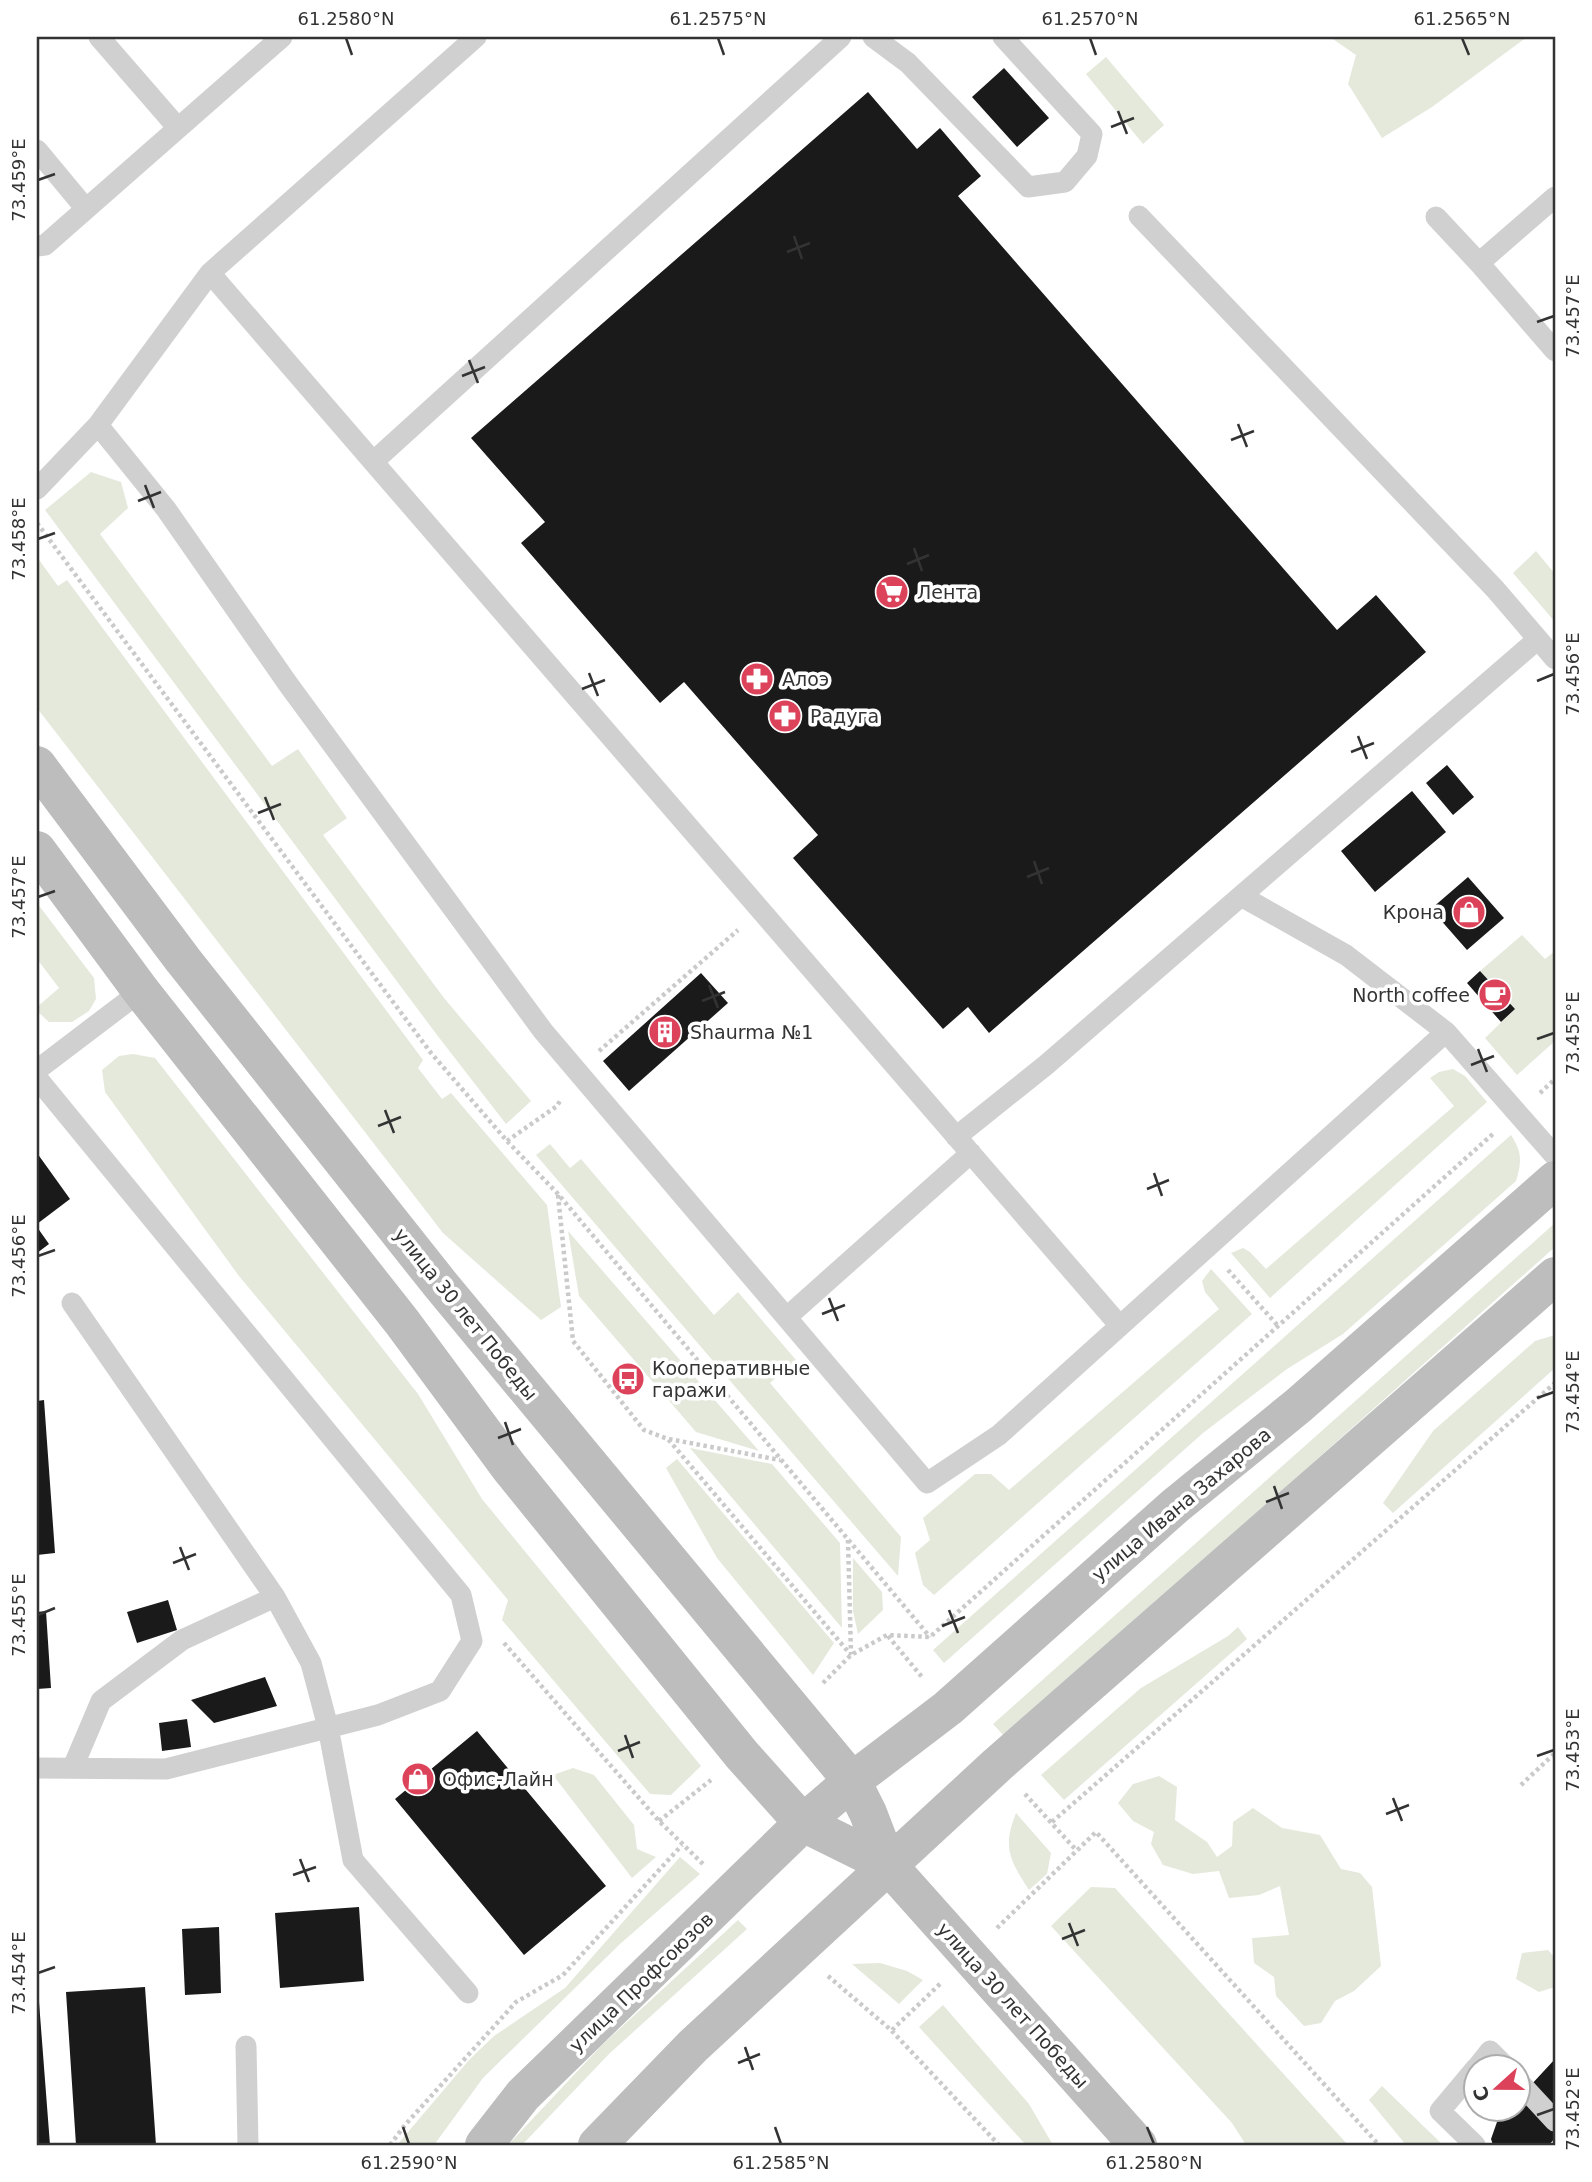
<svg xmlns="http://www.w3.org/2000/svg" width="1592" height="2182" viewBox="0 0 1592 2182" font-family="'DejaVu Sans',sans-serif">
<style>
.green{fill:#e4e9dc}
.building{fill:#1a1a1a}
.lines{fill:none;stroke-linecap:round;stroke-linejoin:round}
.path{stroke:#cacaca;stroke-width:4.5;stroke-dasharray:3.5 3.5;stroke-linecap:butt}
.lane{stroke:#d0d0d0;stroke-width:21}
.secondary{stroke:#bdbdbd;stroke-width:38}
.ticks{fill:none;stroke:#333;stroke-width:2.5}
.labels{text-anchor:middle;stroke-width:7;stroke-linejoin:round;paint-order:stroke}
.poi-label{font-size:19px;fill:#333;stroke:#fff;text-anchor:start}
.street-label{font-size:19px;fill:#333;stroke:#fff}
.neatline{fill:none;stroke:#333;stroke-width:2.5}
.ticks-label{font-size:18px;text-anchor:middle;fill:#333}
</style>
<rect width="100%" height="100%" fill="#fff"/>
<path class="green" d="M1330,37H1527L1432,107L1382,138L1348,84L1356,55Z
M1106,57L1164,125L1143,144L1086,74Z
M91,472L121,482L128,508L100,534L272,766L298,749L347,818L323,835L444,998L531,1101L506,1124L437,1035L45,510Z
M1536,551L1555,574V622L1513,573Z
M37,557L58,586L67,580L423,1060L418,1068L442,1099L451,1093L547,1205L561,1307L541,1320L443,1233L37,708Z
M37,903L94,978L96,999L89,1011L72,1022H49L37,1011V1007L59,988L37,959Z
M1522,935L1545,959L1555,951V1041L1517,1075L1485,1038L1515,1009L1480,971Z
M133,1054L155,1058L418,1394L482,1499L701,1766L671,1795L650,1794L502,1620L508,1600L239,1276L105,1092L102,1070L119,1056Z
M1453,1069L1465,1076L1487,1102L1270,1298L1231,1253L1243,1248L1250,1252L1266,1269L1454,1106L1430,1078L1439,1072Z
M1511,1135C1522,1152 1522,1161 1516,1181L1343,1334L1287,1369L1203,1433L944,1663L933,1650Z
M550,1144L570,1168L581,1159L714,1315L738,1292L796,1360L770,1383L901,1537L898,1576L536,1155Z
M1555,1223V1247L1005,1737L993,1724Z
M568,1231L759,1451L696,1432L579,1296Z
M1211,1269L1252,1314L934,1595L923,1585L915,1553L930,1540L923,1518L975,1474H991L1009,1490L1219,1309L1205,1292L1202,1281Z
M1555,1335V1368L1393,1513L1383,1503L1433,1431L1535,1341Z
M690,1448L772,1464L840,1543L842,1628Z
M677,1459L834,1643L813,1675L717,1558L666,1468Z
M853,1558L882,1592L883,1610L858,1634L853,1611Z
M1238,1627L1247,1639L1064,1800L1041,1775L1141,1688L1228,1636Z
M573,1768L594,1775L634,1825L637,1849L656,1857L632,1878L553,1775Z
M1159,1776L1177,1787L1175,1820L1207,1842L1217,1857L1232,1846L1233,1822L1253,1808L1282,1828L1320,1835L1341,1869L1360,1873L1372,1887L1381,1966L1354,1991L1335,2001L1321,2023L1304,2026L1276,1996L1274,1977L1254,1963L1252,1938L1289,1935L1280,1886L1259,1895L1229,1898L1219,1871L1193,1874L1163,1865L1151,1844L1154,1832L1133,1821L1118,1803L1133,1784Z
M1016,1813L1051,1853L1047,1874L1029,1890C1010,1860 1002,1848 1016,1813Z
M680,1857L700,1874L620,1944L483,2078L434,2145H397L469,2060L494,2036L565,1988Z
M1091,1887L1115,1888L1348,2145H1246L1232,2123L1051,1926Z
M738,1920L747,1929L609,2054L522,2145H508L602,2045Z
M1548,1950L1555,1958V1987L1539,1992L1516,1979L1522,1953Z
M880,1963L907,1971L923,1980L899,2004L852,1964Z
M943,2005L1029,2104L1053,2145H1026L919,2027Z
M1382,2086L1443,2145H1406L1369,2100Z"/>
<path class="building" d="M1004,68L1049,118L1017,147L972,97Z
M868,92L917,149L940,128L981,176L958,196L1337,630L1376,595L1426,652L989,1033L968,1007L943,1029L793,858L818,835L684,682L660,703L521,543L545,522L471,438Z
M1447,765L1474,797L1453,815L1426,783Z
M1412,791L1446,832L1375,892L1341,851Z
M1468,877L1504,918L1467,950L1431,909Z
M1480,971L1515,1009L1501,1022L1467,983Z
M701,973L728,1003L629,1091L603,1061Z
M37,1153L70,1199L37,1224Z
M37,1227L49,1244L37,1253Z
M44,1400L55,1553L37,1555V1401Z
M168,1600L177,1630L137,1643L127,1612Z
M46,1611L51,1688L37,1689V1612Z
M265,1677L277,1706L214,1723L191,1700Z
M187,1719L191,1747L162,1751L159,1723Z
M477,1731L606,1886L524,1955L395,1799Z
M359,1907L364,1981L280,1988L275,1913Z
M219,1927L221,1993L185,1995L182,1929Z
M145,1987L156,2145H76L66,1992Z
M37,2002H39L50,2145H37Z
M1555,2059V2138L1549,2145H1493L1491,2139L1497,2122L1509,2108H1518V2099Z"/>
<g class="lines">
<path class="path" d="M37,523L431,1053L507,1141L558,1194L930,1637
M599,1051L738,930
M1540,1093L1555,1079
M507,1141L557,1106L561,1099
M558,1195L573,1341L644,1430L668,1439L851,1655
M1228,1270L1279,1327
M669,1439L780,1460
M848,1540L851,1654
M888,1636L922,1677
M504,1643L659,1821L704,1865
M823,1683L851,1655L887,1635L930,1637L1494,1133
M1521,1785L1555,1753
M1025,1794L1077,1851
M659,1821L711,1780
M1052,1822L1555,1383
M997,1928L1096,1832L1379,2145
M828,1976L891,2030L999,2145
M892,2030L941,1983
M390,2145L405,2125L516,2002L563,1975L682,1845"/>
<path class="lane" d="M99,37L178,128
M873,37L908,63L1028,187L1065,182L1087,156L1092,134L1003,37
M37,150L86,209
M1139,216L1495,589L1555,659
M1436,217L1479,263L1555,351
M37,246L45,245L282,37
M1479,263L1555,197
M210,273L1120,1326
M98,425L166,509L288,684L543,1031L927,1483L999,1435L1446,1032
M373,462L841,37
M37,489L98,425L210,273L476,37
M1241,896L1538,639
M37,1070L141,991
M37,1078L461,1595L472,1641L440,1691L378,1715L166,1769L37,1768
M956,1137L1046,1065L1241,896L1346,955L1446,1032L1555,1156
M72,1303L275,1597L311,1663L328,1727L353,1860L468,1993
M787,1317L971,1153
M73,1767L101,1701L182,1640L275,1597
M246,2046L248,2145
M1478,2066L1490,2051L1505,2066
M1518,2081L1555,2121
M1475,2145L1440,2111L1476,2068"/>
<path class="secondary" d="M37,765L183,960L440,1284L852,1781L868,1813L888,1865L1138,2145
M37,850L141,991L402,1322L509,1467L742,1755L803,1823L888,1865
M484,2145L523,2095L803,1823L852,1781L948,1708L1175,1506L1299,1405L1555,1180
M597,2145L693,2046L997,1765L1555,1276"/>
</g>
<path class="ticks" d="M346,38L352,55M718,38L724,55M1090,38L1096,55M1462,38L1469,55M1118,111L1127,134M1111,127L1134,118M38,180L55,174M794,236L802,259M787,252L810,243M1537,322L1554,316M469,360L478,383M462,376L485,367M1238,424L1247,447M1231,440L1254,431M145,485L154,508M138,501L161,492M38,539L55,533M914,548L922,571M907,564L929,555M589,673L598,696M1537,681L1554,674M582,689L605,680M1358,736L1367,759M1351,752L1374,743M265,797L274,820M258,813L281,804M1034,861L1042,884M1027,877L1049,868M38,897L55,891M709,985L718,1008M702,1001L725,992M1537,1039L1554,1033M1478,1049L1487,1072M1471,1065L1494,1056M385,1110L394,1133M378,1126L401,1117M1154,1173L1162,1196M1147,1189L1169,1180M38,1256L55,1250M829,1298L838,1321M822,1314L845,1305M1537,1398L1554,1392M505,1422L513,1445M498,1438L521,1429M1274,1486L1282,1509M1266,1502L1289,1493M180,1547L189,1570M173,1563L196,1554M949,1610L958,1633M38,1615L55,1608M942,1626L965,1617M625,1735L633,1758M618,1751L640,1742M1537,1756L1554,1750M1393,1798L1402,1821M1386,1814L1409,1805M300,1859L309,1882M293,1875L316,1867M1069,1923L1078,1946M1062,1939L1085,1930M38,1973L55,1967M745,2047L753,2070M738,2063L760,2054M1537,2115L1554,2109M403,2127L409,2144M775,2127L781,2144M1147,2127L1154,2144"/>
<defs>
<symbol id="supermarket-disc" viewBox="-11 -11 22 22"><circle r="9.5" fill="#dc435b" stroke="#fff"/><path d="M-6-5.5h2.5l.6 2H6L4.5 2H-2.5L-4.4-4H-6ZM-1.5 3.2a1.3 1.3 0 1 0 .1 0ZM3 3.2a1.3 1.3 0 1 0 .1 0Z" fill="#fff"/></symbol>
<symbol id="pharmacy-disc" viewBox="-11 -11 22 22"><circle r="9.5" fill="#dc435b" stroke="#fff"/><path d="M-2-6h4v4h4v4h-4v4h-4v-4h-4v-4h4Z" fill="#fff"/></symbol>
<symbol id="shop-disc" viewBox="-11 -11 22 22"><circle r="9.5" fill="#dc435b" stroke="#fff"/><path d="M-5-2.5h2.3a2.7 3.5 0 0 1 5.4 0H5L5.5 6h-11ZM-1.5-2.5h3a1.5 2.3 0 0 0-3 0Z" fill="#fff"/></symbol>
<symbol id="cafe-disc" viewBox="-11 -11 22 22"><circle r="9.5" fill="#dc435b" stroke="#fff"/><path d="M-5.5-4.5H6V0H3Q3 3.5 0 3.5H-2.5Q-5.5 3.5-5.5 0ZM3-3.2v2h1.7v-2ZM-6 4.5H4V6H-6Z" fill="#fff"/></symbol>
<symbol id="building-disc" viewBox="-11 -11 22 22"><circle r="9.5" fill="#dc435b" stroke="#fff"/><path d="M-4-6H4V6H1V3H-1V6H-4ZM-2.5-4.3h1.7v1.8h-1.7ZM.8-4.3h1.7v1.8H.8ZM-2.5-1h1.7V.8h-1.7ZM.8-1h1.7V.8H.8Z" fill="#fff"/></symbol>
<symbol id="bus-disc" viewBox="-11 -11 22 22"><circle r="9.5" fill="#dc435b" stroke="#fff"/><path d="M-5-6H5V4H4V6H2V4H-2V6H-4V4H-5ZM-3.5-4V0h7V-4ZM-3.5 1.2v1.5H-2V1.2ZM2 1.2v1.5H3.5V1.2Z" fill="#fff"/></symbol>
</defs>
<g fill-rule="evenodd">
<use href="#supermarket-disc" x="873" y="573" width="38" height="38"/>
<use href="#pharmacy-disc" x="738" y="660" width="38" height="38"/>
<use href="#pharmacy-disc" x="766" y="697" width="38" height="38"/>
<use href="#shop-disc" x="1450" y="893" width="38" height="38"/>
<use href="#cafe-disc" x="1476" y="976" width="38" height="38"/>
<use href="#building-disc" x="646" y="1013" width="38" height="38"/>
<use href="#bus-disc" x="609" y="1360" width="38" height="38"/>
<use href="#shop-disc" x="399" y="1760" width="38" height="38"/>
</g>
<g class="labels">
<g class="poi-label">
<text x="917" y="599">Лента</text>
<text x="782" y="686">Алоэ</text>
<text x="810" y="723">Радуга</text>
<text x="1444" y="919" text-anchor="end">Крона</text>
<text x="1470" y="1002" text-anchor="end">North coffee</text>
<text x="690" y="1039">Shaurma №1</text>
<text x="652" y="1375">Кооперативные<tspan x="652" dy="22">гаражи</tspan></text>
<text x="442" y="1786">Офис-Лайн</text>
</g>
<g class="street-label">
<text transform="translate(466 1314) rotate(51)" y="7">улица 30 лет Победы</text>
<text transform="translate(1181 1504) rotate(-40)" y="7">улица Ивана Захарова</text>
<text transform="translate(641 1982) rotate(-44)" y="7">улица Профсоюзов</text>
<text transform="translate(1013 2005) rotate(48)" y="7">улица 30 лет Победы</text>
</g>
</g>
<rect width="1592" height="2182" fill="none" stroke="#ffffff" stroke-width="77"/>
<g transform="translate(1497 2088) rotate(249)"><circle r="33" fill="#ffffff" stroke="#adadad" stroke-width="2"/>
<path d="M0-5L12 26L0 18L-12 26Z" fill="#dc435b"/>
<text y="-10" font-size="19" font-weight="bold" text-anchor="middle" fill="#333333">С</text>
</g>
<rect x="38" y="38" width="1516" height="2106" class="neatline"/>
<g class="ticks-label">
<text x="346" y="25">61.2580°N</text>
<text x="718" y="25">61.2575°N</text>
<text x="1090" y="25">61.2570°N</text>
<text x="1462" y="25">61.2565°N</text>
<text transform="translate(19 180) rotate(-90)" y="6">73.459°E</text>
<text transform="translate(1573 316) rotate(-90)" y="6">73.457°E</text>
<text transform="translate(19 539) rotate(-90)" y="6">73.458°E</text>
<text transform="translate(1573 674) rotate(-90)" y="6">73.456°E</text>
<text transform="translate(19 897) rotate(-90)" y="6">73.457°E</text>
<text transform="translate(1573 1033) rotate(-90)" y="6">73.455°E</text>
<text transform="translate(19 1256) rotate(-90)" y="6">73.456°E</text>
<text transform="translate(1573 1392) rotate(-90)" y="6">73.454°E</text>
<text transform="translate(19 1615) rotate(-90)" y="6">73.455°E</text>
<text transform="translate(1573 1750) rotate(-90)" y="6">73.453°E</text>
<text transform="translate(19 1973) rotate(-90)" y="6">73.454°E</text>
<text transform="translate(1573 2109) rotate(-90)" y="6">73.452°E</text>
<text x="409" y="2169">61.2590°N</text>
<text x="781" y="2169">61.2585°N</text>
<text x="1154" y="2169">61.2580°N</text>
</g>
</svg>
